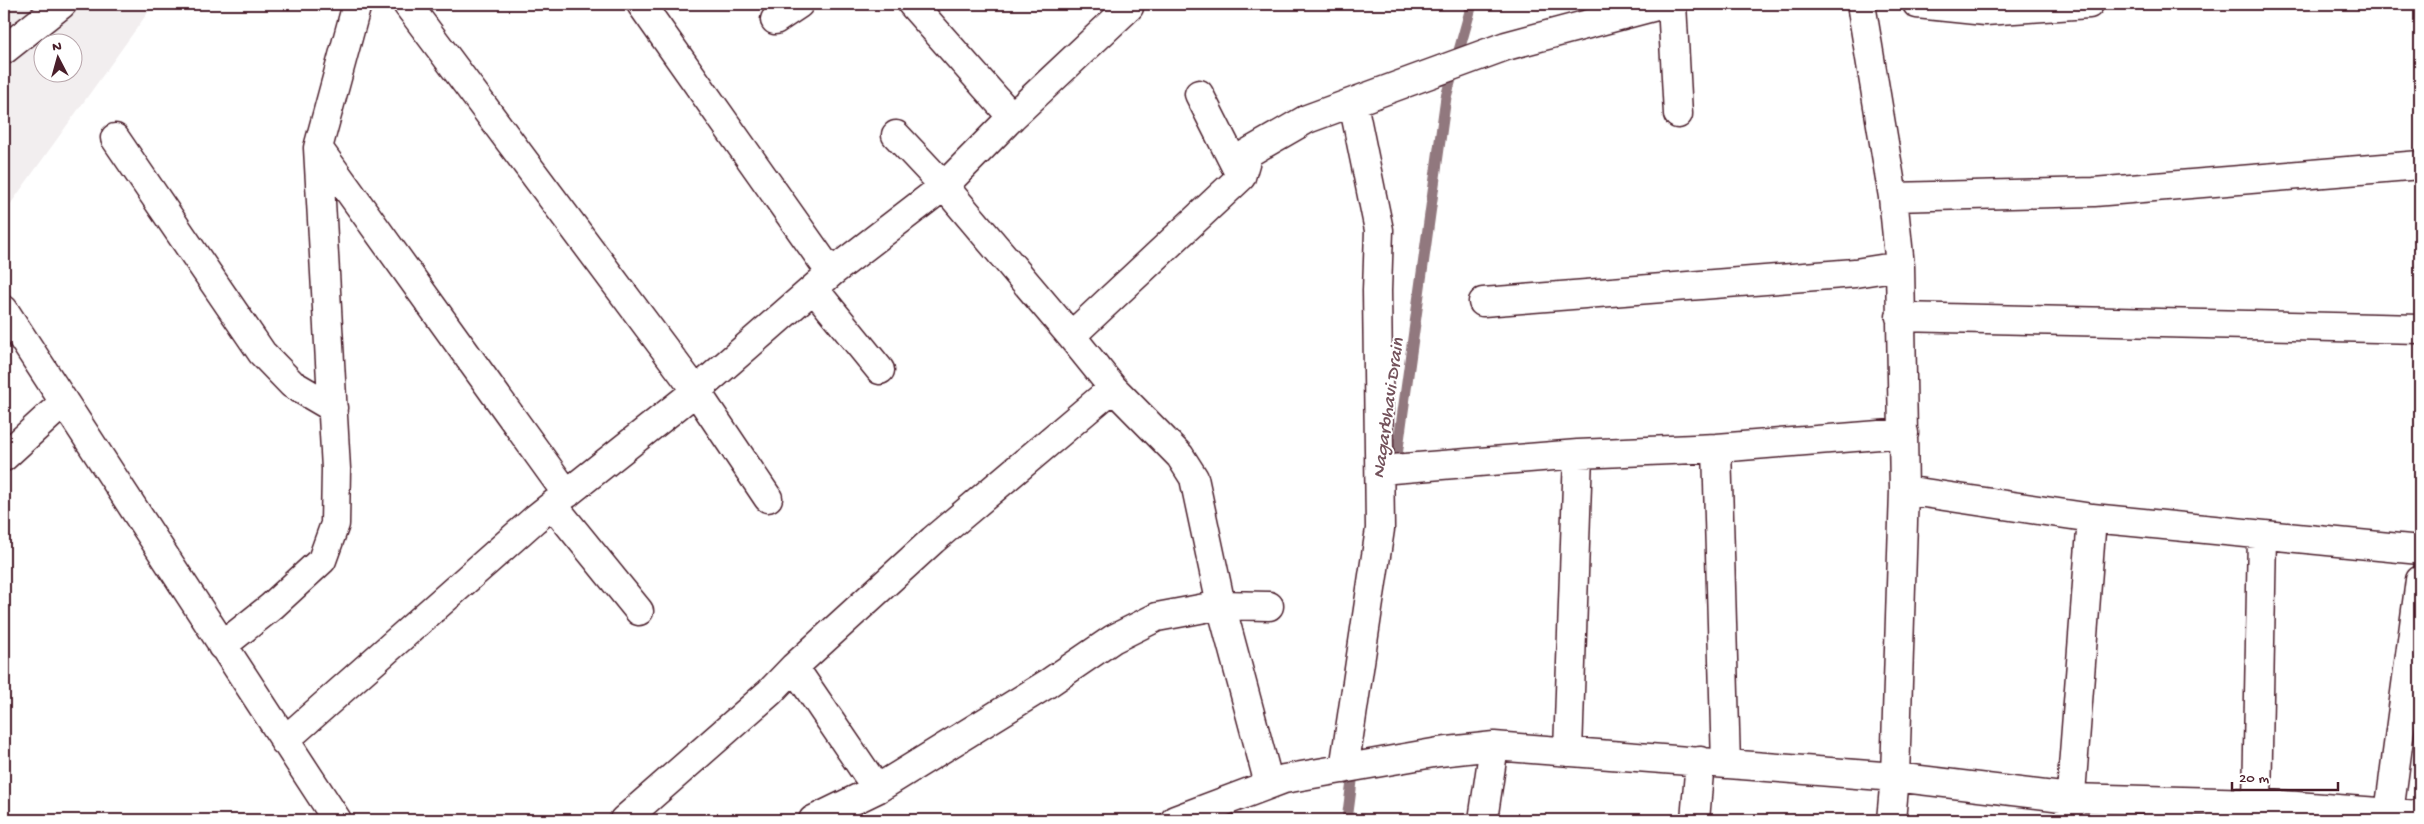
<svg xmlns="http://www.w3.org/2000/svg" width="2424" height="824" viewBox="0 0 2424 824" font-family="'Gochi Hand',sans-serif">
<style>
.built{fill:#f2eeef;fill-rule:evenodd}
.lines{fill:none;stroke-linecap:round;stroke-linejoin:round}
.stream{stroke:#91787e;stroke-width:11}
.minor-casing{stroke:#4a1f2b;stroke-width:31}
.minor{stroke:#fff;stroke-width:28}
.labels{text-anchor:middle;stroke-width:4;stroke-linejoin:round;paint-order:stroke}
.water-label{font-size:19px;font-style:italic;fill:#74535c;stroke:#fff}
</style>
<rect width="100%" height="100%" fill="#fff"/>
<filter id="ink" filterUnits="userSpaceOnUse"><feTurbulence type="fractalNoise" baseFrequency=".02" numOctaves="2"/><feDisplacementMap in="SourceGraphic" scale="10" xChannelSelector="R" yChannelSelector="G"/><feConvolveMatrix kernelMatrix="1 2 1 2 8 2 1 2 1" color-interpolation-filters="sRGB"/></filter>
<g filter="url(#ink)">
<path class="built" d="M4,4H154L4,213ZM42,42H72V72H42Z"/>
<g class="lines">
<path class="stream" d="M1395,470L1446,97L1472,4
M1347,820L1354,766"/>
<defs>
<path id="minor" d="M407,4L696,391L768,498
M641,4L831,273
M1672,4L1678,114
M1861,4L1893,197L1900,266L1904,490L1895,777L1891,820
M1917,4L1985,11L2089,4
M775,20L799,4
M4,50L62,4
M1199,94L1241,177
M1012,117L1129,7L1126,4
M896,135L944,186L1071,336
M115,138L262,353L292,384L333,408
M318,148L567,494
M1893,197L2094,192L2420,165
M814,289L880,370
M1483,302L1855,273L1900,266
M4,310L337,820
M1900,317L2420,329
M1113,388L1180,456L1194,478L1221,605L1269,784
M1717,448L1726,764
M4,457L64,402
M1380,470L1578,454L1717,448L1904,433
M1904,490L2092,518L2420,550
M553,505L639,611
M222,646L271,607L322,560L335,524L336,469L318,148L357,4
M794,667L877,789
M284,741L535,519L696,391L831,273L944,186L1012,117L912,4
M1568,752L1578,454
M1344,769L1380,529L1377,291L1379,230L1353,103
M2389,813L2420,580
M624,820L770,692L794,667L933,540L1113,388L1071,336L1241,177L1248,153L1307,119L1506,46L1664,4
M813,820L877,789L1047,684L1113,639L1157,617L1221,605L1269,606
M1175,820L1284,779L1439,752L1494,746L1895,777L2070,798L2257,803L2420,815
M1483,820L1494,746
M1695,820L1700,761
M2069,820L2092,518
M2255,820L2257,803L2262,535"/>
</defs>
<use href="#minor" class="minor-casing"/>
<use href="#minor" class="minor"/>
</g>
</g>
<g class="labels">
<g class="water-label">
<text transform="translate(1386 408) rotate(-82)" y="7">Nagarbhavi Drain</text>
</g>
</g>
<rect width="2424" height="824" fill="none" stroke="#fff" stroke-width="20"/>
<rect x="10" y="10" width="2404" height="804" fill="none" stroke="#4a1f2b" stroke-width="2" filter="url(#ink)"/>
<g transform="translate(58 58) rotate(354)"><circle r="24" fill="#ffffff" stroke="#b7a5aa"/>
<path d="M0-4L9 19L0 12L-9 19Z" fill="#4a1f2b"/>
<text y="-8" font-size="14" font-weight="bold" text-anchor="middle" fill="#4a1f2b">N</text>
</g>
<path d="M2232 782v8h106v-8" fill="none" stroke="#4a1f2b" stroke-width="2.5"/>
<text x="2239" y="782" font-size="15" fill="#4a1f2b" stroke="#ffffff" stroke-width="4" paint-order="stroke">20 m</text>
</svg>
